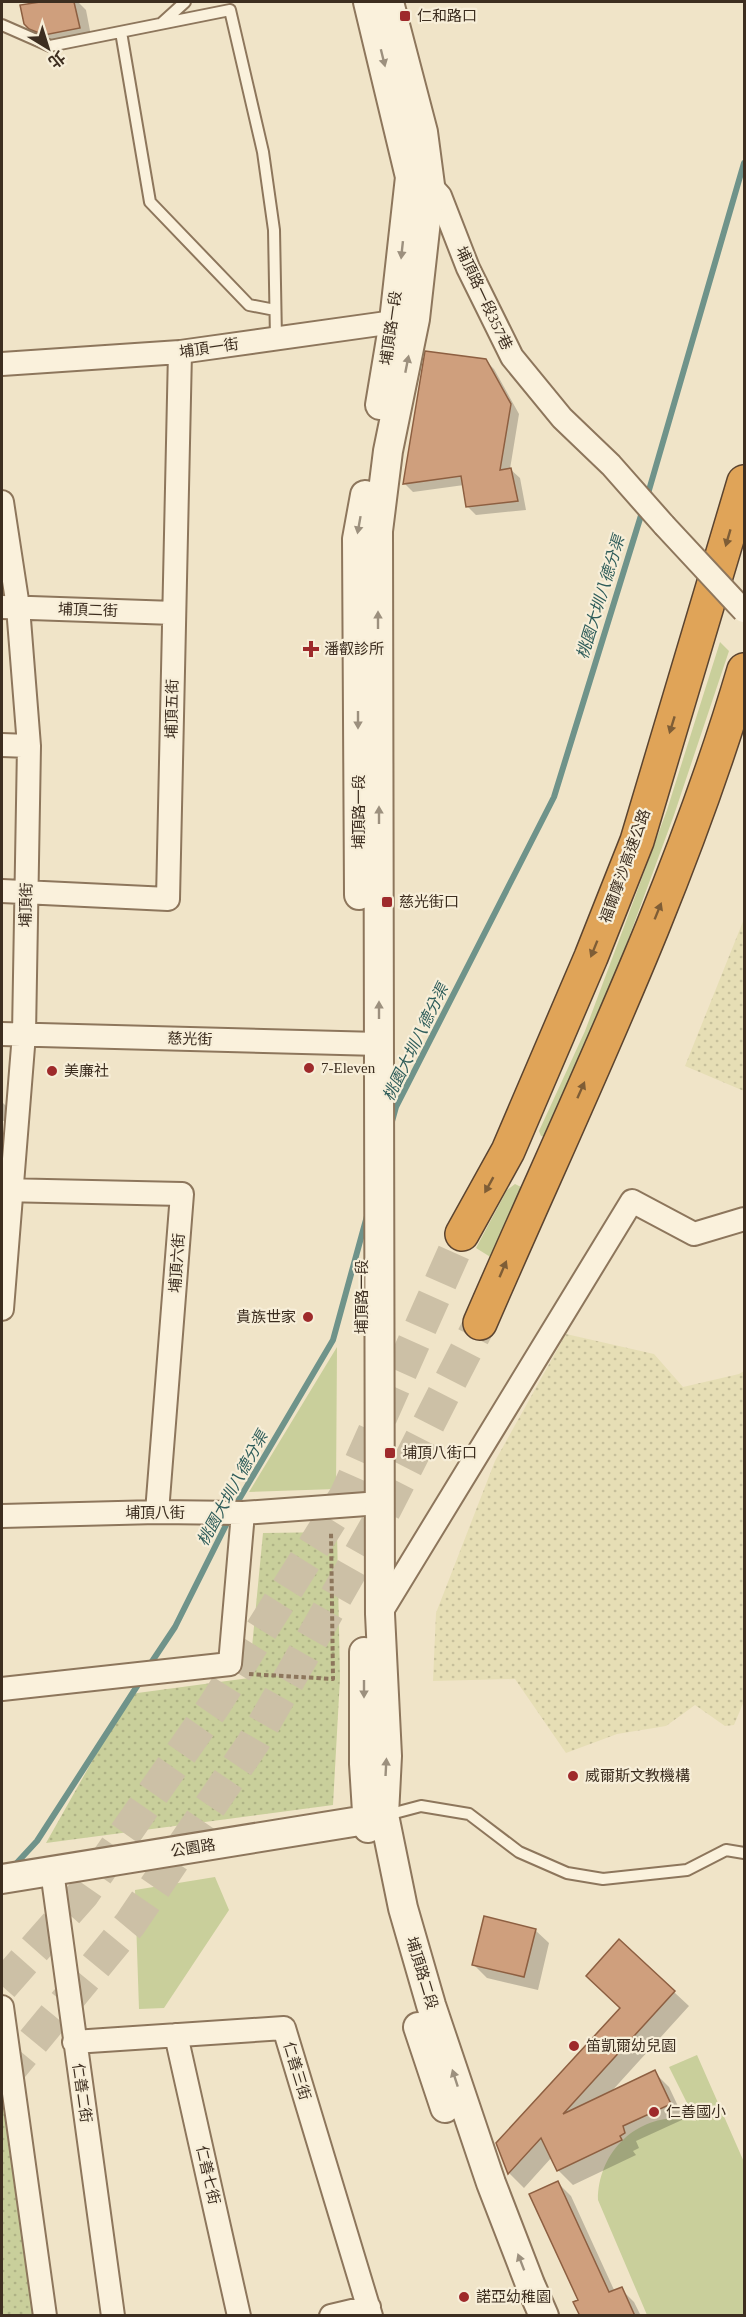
<svg xmlns="http://www.w3.org/2000/svg" width="746" height="2317" viewBox="0 0 746 2317" font-family="'Times New Roman','Noto Sans TC',serif">
<style>
.farmland{fill:url(#farmland-dots)}
.grass{fill:#c9cf9b}
.park{fill:url(#park-dots)}
.shadow{fill:#0003}
.lines{fill:none;stroke-linecap:round;stroke-linejoin:round}
.stream{stroke:#6f938a;stroke-width:6}
.building{fill:#cf9f7d;stroke:#8d5f41;stroke-width:1.5}
.motorway-tunnel{stroke:#ccc0a6;stroke-width:33;stroke-dasharray:33 16;stroke-linecap:butt}
.service-casing{stroke:#8d765c;stroke-width:14}
.minor-casing{stroke:#8d765c;stroke-width:26}
.tertiary-casing{stroke:#8d765c;stroke-width:32}
.motorway-casing{stroke:#5b4430;stroke-width:36}
.path{stroke:#8d765c;stroke-width:4;stroke-dasharray:4.5 3;stroke-linecap:butt}
.service{stroke:#faf1dc;stroke-width:10}
.minor{stroke:#faf1dc;stroke-width:22}
.tertiary{stroke:#faf1dc;stroke-width:28}
.motorway{stroke:#e0a458;stroke-width:33}
.minor-bridge-casing{stroke:#8d765c;stroke-width:26;stroke-linecap:butt}
.minor-bridge{stroke:#faf1dc;stroke-width:22}
.oneway{fill:#9c907e}
.oneway2{fill:#7e5d36}
.poi-dot{fill:#9e2a2b;stroke:#f7eed8;stroke-width:2}
.labels{text-anchor:middle;stroke-width:4.5;stroke-linejoin:round;paint-order:stroke}
.poi-label{font-size:15px;fill:#3d2e20;stroke:#f7eed8;text-anchor:start}
.street-label{font-size:15px;fill:#3d2e20;stroke:#f7eed8}
.water-label{font-size:16px;font-style:italic;fill:#2f5d5a;stroke:#f7eed8}
</style>
<defs>
<pattern id="farmland-dots" width="8" height="8" patternUnits="userSpaceOnUse" patternTransform="scale(1.5)"><rect width="8" height="8" fill="#e6deb5"/><path d="M2 2h.1M6 6h.1" fill="none" stroke="#c6bf9b" stroke-width="1.8" stroke-linecap="round"/></pattern>
<pattern id="park-dots" width="8" height="8" patternUnits="userSpaceOnUse" patternTransform="scale(1.5)"><rect width="8" height="8" fill="#c9cf9b"/><path d="M2 2h.1M6 6h.1" fill="none" stroke="#aeb285" stroke-width="1.8" stroke-linecap="round"/></pattern>
</defs>
<rect width="100%" height="100%" fill="#f0e4c8"/>
<path class="farmland" d="M744,919V1091L685,1066Z
M566,1334L654,1354L683,1387L739,1374L744,1371V1701L734,1725L725,1726L695,1705L666,1726L617,1734L566,1753L515,1679L433,1681L436,1613L495,1461Z"/>
<path class="grass" d="M720,642L729,651L674,815L593,1035L545,1137L541,1136L539,1131L585,1031L625,924L667,810Z
M515,1184L521,1187L522,1193L492,1258L476,1248L507,1190Z
M337,1347L336,1489L249,1492Z
M215,1877L229,1910L164,2008L139,2009L135,1890Z
M697,2055L744,2162V2315H647L598,2200C598,2155 632,2118 678,2118C684,2118 690,2120 696,2121L669,2067Z"/>
<path class="park" d="M337,1532L340,1678L333,1805L46,1843L130,1694L249,1678L263,1533Z
M2,2053L35,2315H2Z"/>
<path class="shadow" d="M47,2H78L86,10L92,41L59,48L39,37L26,23L22,6Z
M2,53L3,55L2,160Z
M426,353L485,360L494,369L519,414L510,469L520,478L526,510L476,515L467,506L464,485L413,492L405,484Z
M2,1102L6,1106V1121H2Z
M535,1930L549,1943L538,1990L487,1978L474,1965Z
M619,1941L689,2006L610,2093L654,2072L669,2087L684,2119L636,2141L639,2148L633,2151L636,2155L573,2185L558,2170L552,2157L524,2188L509,2173L498,2144L621,2008Z
M557,2182L571,2196L615,2292L621,2289L634,2302L641,2316H581L580,2301Z"/>
<g class="lines">
<path class="stream" d="M647,497L744,163
M391,1125L396,1107L554,797L643,509
M234,1508L333,1340L367,1216
M149,1666L175,1627L230,1517
M13,1867L37,1841L141,1680"/>
</g>
<path class="building" d="M40,2H74L80,28L44,35L29,29L24,24L20,5Z
M425,351L486,359L511,404L500,470L511,468L518,501L466,507L461,476L403,484Z
M484,1916L536,1929L524,1977L472,1965Z
M619,1939L675,1991L563,2114L655,2070L671,2104L623,2126L625,2133L620,2136L622,2140L557,2171L541,2138L508,2174L496,2143L620,2008L586,1976Z
M558,2181L609,2292L622,2287L635,2316H580L573,2302L578,2300L529,2194Z"/>
<g class="lines">
<path class="motorway-tunnel" d="M2,1986L83,1894L214,1706L346,1495L462,1234
M2,2079L130,1924L253,1743L380,1519L480,1323"/>
<defs>
<path id="service" d="M162,23L185,2
M2,25L50,46L230,10L263,152L274,230L276,338
M121,32L150,202L249,305L275,310
M387,1815L421,1806L469,1814L519,1852L567,1873L603,1879L687,1870L726,1850L744,1853"/>
<path id="minor" d="M421,182L430,185L440,196L468,268L512,357L562,418L611,465L664,525
M2,364L180,352L408,320
M2,502L18,607L29,746L24,1034L2,1309
M2,607L174,613
M2,745L29,746
M2,891L168,899L180,352
M2,1034L379,1044
M2,1190L182,1194L157,1512
M2,1516L157,1512L243,1513L380,1503
M380,1614L632,1201L694,1234L744,1219
M2,1689L230,1664L243,1513
M52,1871L113,2316
M2,2007L45,2316
M176,2035L239,2316
M74,2042L284,2028L371,2316
M331,2316L369,2307"/>
<path id="tertiary" d="M368,2L410,177L394,321L380,405
M389,2L423,132L430,185L415,319L388,451L378,531L380,1614L387,1756L384,1815L403,1908L431,2005L491,2183L530,2284L544,2316
M359,895L357,539L365,495
M364,1652V1764L368,1828
M2,1879L366,1820L384,1815
M418,2027L445,2108"/>
<path id="motorway" d="M462,1234L508,1151L591,957L637,841L744,482
M480,1323C573,1108 678,895 744,670"/>
</defs>
<use href="#service" class="service-casing"/>
<use href="#minor" class="minor-casing"/>
<use href="#tertiary" class="tertiary-casing"/>
<use href="#motorway" class="motorway-casing"/>
<path class="path" d="M249,1674L333,1679L331,1532"/>
<use href="#service" class="service"/>
<use href="#minor" class="minor"/>
<use href="#tertiary" class="tertiary"/>
<use href="#motorway" class="motorway"/>
<defs>
<path id="minor-bridge" d="M664,525L744,611"/>
</defs>
<use href="#minor-bridge" class="minor-bridge-casing"/>
<use href="#minor-bridge" class="minor-bridge"/>
</g>
<defs><path id="oneway-solid" d="M-6-.8H1V-3.2L6.5 0L1 3.2V.8H-6Z" transform="scale(1.5)"/></defs>
<g class="oneway">
<use href="#oneway-solid" transform="translate(383 58) rotate(76)"/>
<use href="#oneway-solid" transform="translate(402 250) rotate(96)"/>
<use href="#oneway-solid" transform="translate(407 364) rotate(-79)"/>
<use href="#oneway-solid" transform="translate(359 525) rotate(100)"/>
<use href="#oneway-solid" transform="translate(378 620) rotate(-90)"/>
<use href="#oneway-solid" transform="translate(358 720) rotate(90)"/>
<use href="#oneway-solid" transform="translate(379 815) rotate(-90)"/>
<use href="#oneway-solid" transform="translate(379 1010) rotate(-90)"/>
<use href="#oneway-solid" transform="translate(364 1689) rotate(90)"/>
<use href="#oneway-solid" transform="translate(386 1767) rotate(-87)"/>
<use href="#oneway-solid" transform="translate(455 2078) rotate(-108)"/>
<use href="#oneway-solid" transform="translate(521 2262) rotate(-111)"/>
</g>
<g class="oneway2">
<use href="#oneway-solid" transform="translate(728 538) rotate(106)"/>
<use href="#oneway-solid" transform="translate(672 725) rotate(107)"/>
<use href="#oneway-solid" transform="translate(658 911) rotate(-68)"/>
<use href="#oneway-solid" transform="translate(594 949) rotate(112)"/>
<use href="#oneway-solid" transform="translate(581 1090) rotate(-66)"/>
<use href="#oneway-solid" transform="translate(489 1185) rotate(119)"/>
<use href="#oneway-solid" transform="translate(503 1269) rotate(-67)"/>
</g>
<g class="poi-dot">
<rect x="399" y="10" width="12" height="12" rx="3"/>
<path d="M308 640h6v6h6v6h-6v6h-6v-6h-6v-6h6z"/>
<rect x="381" y="896" width="12" height="12" rx="3"/>
<circle cx="309" cy="1068" r="6"/>
<circle cx="52" cy="1071" r="6"/>
<circle cx="308" cy="1317" r="6"/>
<rect x="384" y="1447" width="12" height="12" rx="3"/>
<circle cx="573" cy="1776" r="6"/>
<circle cx="574" cy="2046" r="6"/>
<circle cx="654" cy="2112" r="6"/>
<circle cx="464" cy="2297" r="6"/>
</g>
<g class="labels">
<g class="poi-label">
<text x="417" y="21">仁和路口</text>
<text x="324" y="654">潘叡診所</text>
<text x="399" y="907">慈光街口</text>
<text x="321" y="1073">7-Eleven</text>
<text x="64" y="1076">美廉社</text>
<text x="296" y="1322" text-anchor="end">貴族世家</text>
<text x="402" y="1458">埔頂八街口</text>
<text x="585" y="1781">威爾斯文教機構</text>
<text x="586" y="2051">笛凱爾幼兒園</text>
<text x="666" y="2117">仁善國小</text>
<text x="476" y="2302">諾亞幼稚園</text>
</g>
<g class="street-label">
<text transform="translate(484 298) rotate(65)" y="5">埔頂路一段357巷</text>
<text transform="translate(391 328) rotate(-82)" y="5">埔頂路一段</text>
<text transform="translate(209 348) rotate(-8)" y="5">埔頂一街</text>
<text transform="translate(88 610) rotate(2)" y="5">埔頂二街</text>
<text transform="translate(172 709) rotate(-89)" y="5">埔頂五街</text>
<text transform="translate(359 812) rotate(-90)" y="5">埔頂路一段</text>
<text transform="translate(625 866) rotate(-70)" y="5">福爾摩沙高速公路</text>
<text transform="translate(26 905) rotate(-89)" y="5">埔頂街</text>
<text transform="translate(190 1039) rotate(2)" y="5">慈光街</text>
<text transform="translate(177 1263) rotate(-86)" y="5">埔頂六街</text>
<text transform="translate(362 1297) rotate(-90)" y="5">埔頂路一段</text>
<text x="155" y="1518">埔頂八街</text>
<text transform="translate(193 1848) rotate(-9)" y="5">公園路</text>
<text transform="translate(422 1973) rotate(73)" y="5">埔頂路二段</text>
<text transform="translate(297 2071) rotate(73)" y="5">仁善三街</text>
<text transform="translate(82 2093) rotate(82)" y="5">仁善二街</text>
<text transform="translate(208 2175) rotate(77)" y="5">仁善七街</text>
</g>
<g class="water-label">
<text transform="translate(600 597) rotate(-73)" y="6">桃園大圳八德分渠</text>
<text transform="translate(415 1042) rotate(-64)" y="6">桃園大圳八德分渠</text>
<text transform="translate(232 1488) rotate(-61)" y="6">桃園大圳八德分渠</text>
</g>
</g>
<rect width="746" height="2317" fill="none" stroke="#3d2e20" stroke-width="6"/>
<g transform="translate(48 48) rotate(142)" stroke="#f7eed8" stroke-width="4.5" paint-order="stroke">
<path d="M0-4.5L10 22L0 15L-10 22Z" fill="#3d2e20"/>
<text y="-9" font-size="16" font-weight="bold" text-anchor="middle" fill="#3d2e20">北</text>
</g>
</svg>
